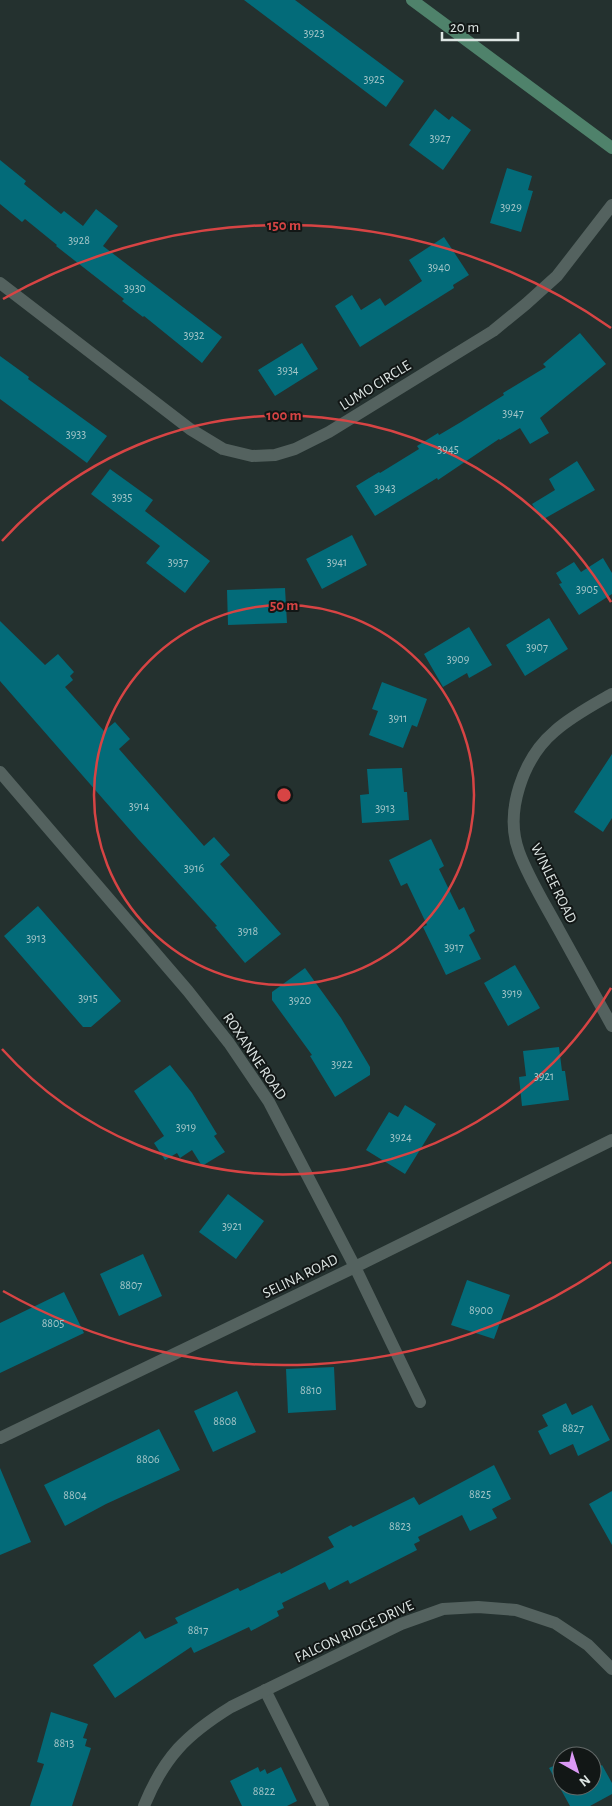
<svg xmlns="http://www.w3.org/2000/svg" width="612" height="1806" viewBox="0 0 612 1806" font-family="'Alegreya Sans',sans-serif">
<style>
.building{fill:#036b79}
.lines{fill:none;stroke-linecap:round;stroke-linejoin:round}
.lane{stroke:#54625f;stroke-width:12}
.street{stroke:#54625f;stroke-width:12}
.secondary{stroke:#4f826b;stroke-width:12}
.ring{fill:none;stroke:#d74444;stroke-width:2.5}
.labels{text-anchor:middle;stroke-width:4;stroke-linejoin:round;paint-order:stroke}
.number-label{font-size:12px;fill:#a6c6c8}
.street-label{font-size:15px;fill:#dde5e3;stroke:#121716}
.centre{fill:#d74444;stroke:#121716;stroke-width:2.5}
.ring-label{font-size:15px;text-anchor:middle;font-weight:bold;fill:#d74444;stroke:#121716;stroke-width:4;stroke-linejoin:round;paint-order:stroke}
</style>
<rect width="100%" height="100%" fill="#24312f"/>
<path class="building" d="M244,0H295L404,81L386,107Z
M435,109L449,120L452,116L471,130L443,170L409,145Z
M0,160L26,181L24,184L61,214L64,211L83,226L96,209L118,226L103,246L222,337L202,363L144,316L143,317L122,301L124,299L56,246L57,245L25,219L22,222L0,204Z
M507,168L532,176L528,190L533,191L521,232L490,223Z
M444,237L469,275L453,285L454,288L360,347L335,306L352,295L361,310L380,298L385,306L422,281L409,260Z
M580,333L606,364L540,418L549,433L530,444L520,428L500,440L499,439L438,480L437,478L375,516L356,486L379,472L380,473L419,449L417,446L438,433L439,435L461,422L504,395L503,393L546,367L543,364Z
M302,343L318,369L275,396L258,370Z
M0,356L29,377L28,379L107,436L87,463L0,399Z
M577,461L595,490L542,520L532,504L555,490L549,479Z
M110,469L153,500L145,511L210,561L185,593L146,563L160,546L91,494Z
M352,535L367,565L322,589L306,559Z
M603,558L612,573V594L579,615L559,584L562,583L556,573L574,562L581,572Z
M285,588L287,623L228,625L227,590Z
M549,618L568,649L525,676L506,645Z
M0,621L45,665L58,654L74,672L70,676L73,680L65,687L104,731L115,722L130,739L119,749L204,846L214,837L230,855L220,864L281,934L245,963L215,927L217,926L138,839L0,681Z
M469,627L492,665L469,678L467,673L443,687L424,654Z
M382,682L427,699L417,727L412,725L403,748L369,735L378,711L372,709Z
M612,754V818L603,832L574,812Z
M402,768L404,792H407L409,820L362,823L360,795L369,794L367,769Z
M431,839L444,866L439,869L459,910L464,907L475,931L469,935L481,959L446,975L423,927L427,925L407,883L401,886L389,860Z
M38,906L121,1001L91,1027H83L4,936Z
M515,965L540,1008L508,1026L484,983Z
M305,968L341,1018L370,1067V1075L335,1097L310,1056L312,1055L272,1000V992Z
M559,1047L562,1071H565L569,1100L522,1106L519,1077L526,1076L523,1051Z
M170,1065L192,1093L217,1134L214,1136L225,1152L202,1166L192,1150L180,1158L177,1153L165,1160L154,1143L164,1136L134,1091Z
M405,1105L436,1124L405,1174L366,1150L389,1112L398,1117Z
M228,1194L264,1221L236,1259L199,1232Z
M143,1254L162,1296L119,1316L100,1274Z
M467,1280L510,1295L494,1339L451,1325Z
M64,1292L84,1333L0,1373V1323Z
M334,1367L336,1410L288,1413L286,1369Z
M237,1391L256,1432L213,1452L194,1411Z
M566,1403L572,1415L592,1405L610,1440L578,1456L573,1444L550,1455L538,1431L548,1426L542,1415Z
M159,1429L180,1470L106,1504L65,1526L44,1485Z
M494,1465L511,1499L492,1509L497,1518L470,1531L462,1515L418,1537L420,1541L414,1544L417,1550L350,1584L348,1580L329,1590L325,1582L282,1603L284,1608L277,1611L279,1616L251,1631L249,1627L194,1653L191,1647L115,1698L93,1665L140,1631L145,1639L178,1623L175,1618L238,1588L240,1591L280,1572L281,1574L334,1547L328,1537L351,1525L353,1527L414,1497L419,1505Z
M0,1468L31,1542L0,1555Z
M612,1491V1545L589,1504Z
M51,1712L88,1724L83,1738L87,1739L85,1746L91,1748L72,1806H30L44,1764L37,1762Z
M562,1762V1786H592V1767L594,1770L602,1765L612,1783V1794L590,1806H570L549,1768Z
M258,1767L260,1772L265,1769L267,1774L281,1767L297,1801L287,1806H242L230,1781Z"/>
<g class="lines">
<path class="lane" d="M265,1690L323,1806"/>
<path class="street" d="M0,283L190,429L223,449L252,456L275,455L295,449L329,432L493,331L526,304L557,276L612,205
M612,694C593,705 572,716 555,731C523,758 504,812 519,852C529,879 545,904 559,930C577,962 594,994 612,1026
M0,772L188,991L229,1043L269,1102L355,1267L420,1402
M0,1438L355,1267L612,1140
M144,1806C164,1757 186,1735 231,1707L401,1624L443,1609L478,1607L516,1610L555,1623L588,1645L612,1669"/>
<path class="secondary" d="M412,0L612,148"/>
</g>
<g class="ring">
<circle cx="284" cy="795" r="190"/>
<path d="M611 988A380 380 0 0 1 2 1049M2 541A380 380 0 0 1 611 602"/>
<path d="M611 1262A570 570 0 0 1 3 1291M3 299A570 570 0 0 1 611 328"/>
</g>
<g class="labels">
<g class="number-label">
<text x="314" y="37">3923</text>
<text x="374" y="83">3925</text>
<text x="440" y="142">3927</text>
<text x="511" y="211">3929</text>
<text x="79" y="244">3928</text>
<text x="439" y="271">3940</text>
<text x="135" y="292">3930</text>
<text x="194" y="339">3932</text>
<text x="288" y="374">3934</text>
<text x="513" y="417">3947</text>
<text x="76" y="438">3933</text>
<text x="448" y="453">3945</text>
<text x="385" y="492">3943</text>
<text x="122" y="501">3935</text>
<text x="178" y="566">3937</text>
<text x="337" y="566">3941</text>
<text x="587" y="593">3905</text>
<text x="537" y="651">3907</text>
<text x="458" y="663">3909</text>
<text x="398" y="722">3911</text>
<text x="139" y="810">3914</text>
<text x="385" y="812">3913</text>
<text x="194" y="872">3916</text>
<text x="248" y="935">3918</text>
<text x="36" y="942">3913</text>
<text x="454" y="951">3917</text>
<text x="512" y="997">3919</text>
<text x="88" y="1002">3915</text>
<text x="300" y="1004">3920</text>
<text x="342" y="1068">3922</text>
<text x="544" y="1080">3921</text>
<text x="186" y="1131">3919</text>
<text x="401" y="1141">3924</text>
<text x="232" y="1230">3921</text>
<text x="131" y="1289">8807</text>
<text x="481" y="1314">8900</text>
<text x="53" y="1327">8805</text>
<text x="311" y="1394">8810</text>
<text x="225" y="1425">8808</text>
<text x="573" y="1432">8827</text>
<text x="148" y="1463">8806</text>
<text x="480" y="1498">8825</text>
<text x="75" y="1499">8804</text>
<text x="400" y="1530">8823</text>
<text x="198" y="1634">8817</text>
<text x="64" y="1747">8813</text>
<text x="264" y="1795">8822</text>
</g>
<g class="street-label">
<text transform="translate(375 385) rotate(-32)" y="5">LUMO CIRCLE</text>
<text transform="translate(554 883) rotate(64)" y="5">WINLEE ROAD</text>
<text transform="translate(255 1056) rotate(56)" y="5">ROXANNE ROAD</text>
<text transform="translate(300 1276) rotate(-26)" y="5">SELINA ROAD</text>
<text transform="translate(354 1631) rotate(-25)" y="5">FALCON RIDGE DRIVE</text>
</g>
</g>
<circle cx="284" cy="795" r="8" class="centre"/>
<g class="ring-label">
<text x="284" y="230">150 m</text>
<text x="284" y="420">100 m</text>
<text x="284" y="610">50 m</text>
</g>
<g transform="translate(577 1771) rotate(141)"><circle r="24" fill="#121716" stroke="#636968"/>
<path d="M0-4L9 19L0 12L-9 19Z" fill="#db99f5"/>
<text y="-8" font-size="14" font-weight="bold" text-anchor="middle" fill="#dde5e3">N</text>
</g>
<path d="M442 32v8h76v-8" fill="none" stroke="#dde5e3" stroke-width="2.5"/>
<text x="450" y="32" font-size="15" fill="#dde5e3" stroke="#121716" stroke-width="4" paint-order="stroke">20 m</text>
</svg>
